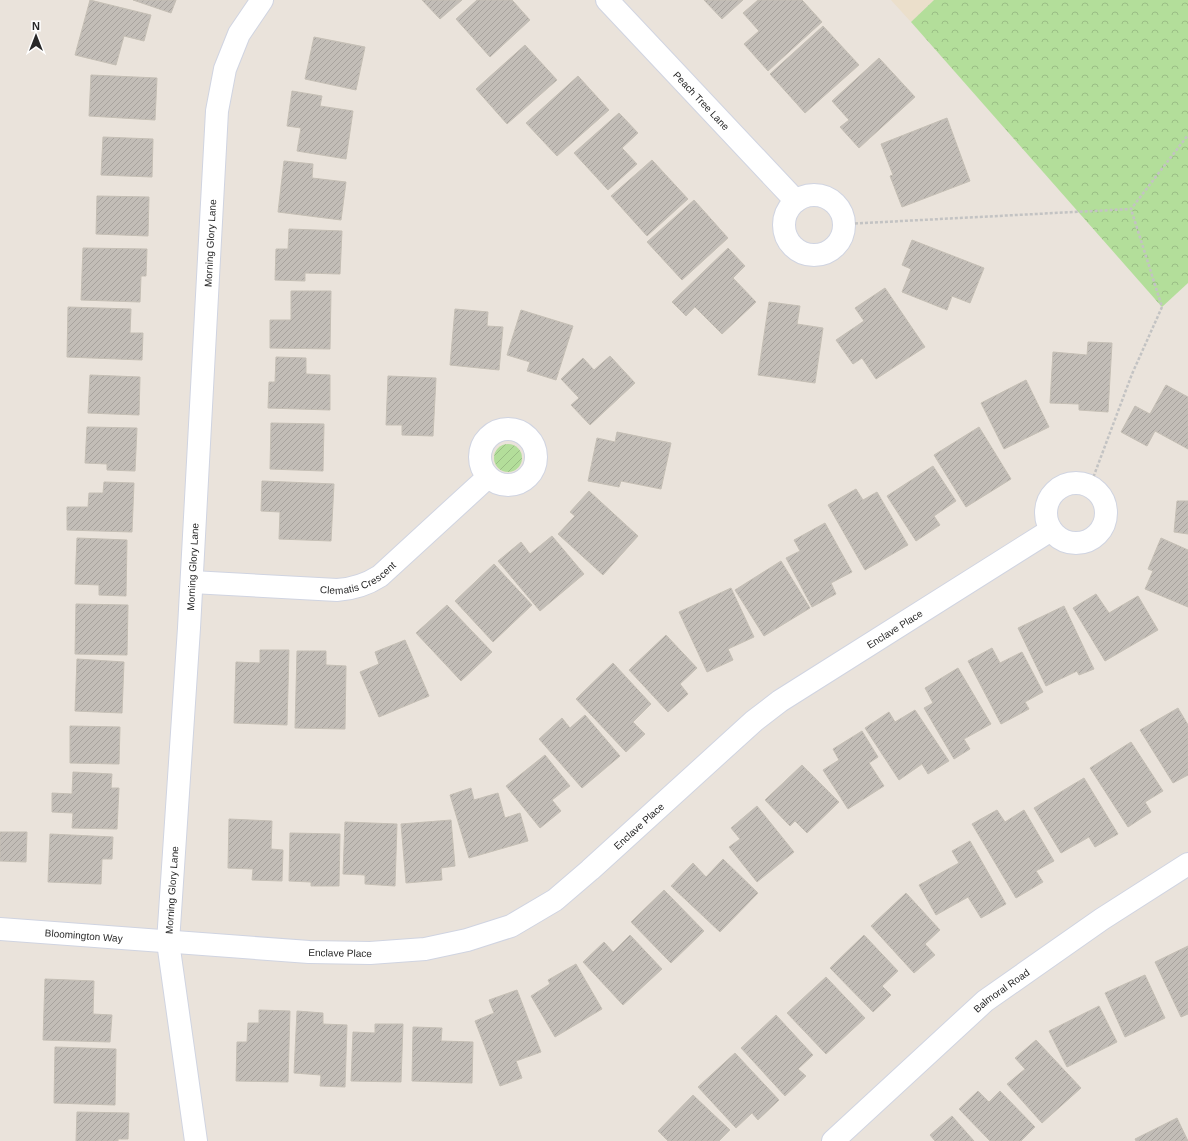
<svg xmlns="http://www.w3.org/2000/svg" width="1188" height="1141" viewBox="0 0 1188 1141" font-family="Arial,sans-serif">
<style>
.education{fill:#ebdfcb}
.park{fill:url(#park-crowns)}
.garden{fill:url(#garden-furrows)}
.building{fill:url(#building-hatch);stroke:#c5bfb5}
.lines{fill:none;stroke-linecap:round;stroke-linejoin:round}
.minor-casing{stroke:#d0d4e1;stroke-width:24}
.path{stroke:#c3c3c3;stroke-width:2.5;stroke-dasharray:3 2;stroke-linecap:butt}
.minor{stroke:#fff;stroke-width:22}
.labels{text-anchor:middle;stroke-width:4;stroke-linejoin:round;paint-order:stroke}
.street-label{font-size:10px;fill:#282828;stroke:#fff}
</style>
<defs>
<pattern id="park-crowns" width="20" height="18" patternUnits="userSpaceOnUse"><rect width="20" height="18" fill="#b3de9a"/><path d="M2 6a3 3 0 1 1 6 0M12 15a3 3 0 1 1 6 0" fill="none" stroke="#9abe85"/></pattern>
<pattern id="garden-furrows" width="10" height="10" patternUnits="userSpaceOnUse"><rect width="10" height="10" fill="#b3de9a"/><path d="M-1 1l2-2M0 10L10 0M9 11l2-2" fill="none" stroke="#9abe85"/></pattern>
<pattern id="building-hatch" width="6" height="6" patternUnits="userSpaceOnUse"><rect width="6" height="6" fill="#c2bdb7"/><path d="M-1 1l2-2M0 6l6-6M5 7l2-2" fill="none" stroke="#a7a29d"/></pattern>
</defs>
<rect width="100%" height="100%" fill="#eae3db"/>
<path class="education" d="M891,0H934L911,22Z"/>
<path class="park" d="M934,0H1188V283L1162,307L911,22Z"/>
<path class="garden" d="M494 458a14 14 0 1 1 28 0a14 14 0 1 1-28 0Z"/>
<path class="building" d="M90,0L151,15L144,41L124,36L116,65L75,55Z
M133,0H176L171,13Z
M422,0H462L440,19Z
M477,0H512L530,20L490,57L456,19Z
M704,0H743L722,19Z
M758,0H802L822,22L768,71L744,44L759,31L743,13Z
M823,26L859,65L805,113L770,74Z
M314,37L365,47L356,90L305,79Z
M525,45L557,80L507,124L476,89Z
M879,58L915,97L859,148L840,127L849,120L832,101Z
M91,75L157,78L155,120L89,116Z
M578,76L609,110L557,156L526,123Z
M292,91L322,96L320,106L353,111L346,159L297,151L301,128L287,126Z
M619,113L638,133L622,148L637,164L608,190L574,153Z
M947,118L970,181L902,207L890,176L893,175L881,144Z
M103,137L153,139L152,177L101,175Z
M652,160L688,199L647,236L611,196Z
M284,161L313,164L312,178L346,182L341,220L278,212Z
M97,196L149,197L148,236L96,234Z
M694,200L728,238L682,280L647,242Z
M289,229L342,231L340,274L305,273V281L275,280L276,249H288Z
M912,240L984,268L970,303L952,296L947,310L902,292L911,269L902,265Z
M83,248L147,249L146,276H141L140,302L81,300Z
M728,248L745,266L733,278L756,302L722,334L695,307L686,316L672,302Z
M885,288L925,347L876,379L862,358L853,364L836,340L864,321L855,308Z
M291,291H331L330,349L270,348V320H291Z
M769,302L800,306L797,324L823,328L815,383L758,375Z
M68,307L131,309L130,333H143L142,360L67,357Z
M455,309L488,312L487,326L503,327L499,370L450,365Z
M521,310L573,326L556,380L527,371L530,362L507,355Z
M1088,342L1112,343L1108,412L1079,410V404L1050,403L1053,352L1087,355Z
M610,356L635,383L590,425L571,405L579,398L561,379L583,358L594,370Z
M276,357L306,358V374L330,375V410L268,408L269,382H275Z
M90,375L140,377L139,415L88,413Z
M388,376L436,378L433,436L402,435V425H386Z
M1026,380L1049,427L1004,449L981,403Z
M1166,385L1188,397V449L1155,431L1147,446L1121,432L1135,406L1150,414Z
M271,423L324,424L323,471L270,469Z
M87,427L137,428L135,471L107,470V464L85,463Z
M979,427L1011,479L966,507L934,455Z
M617,432L671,443L661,489L621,481L619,487L588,481L597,438L615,442Z
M933,466L956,501L934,516L940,525L916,541L887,496Z
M262,481L334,484L331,541L279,539L280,512L261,511Z
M104,482L134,483L132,532L67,530V507H88L89,493H103Z
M856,489L863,500L877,492L908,545L865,570L828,505Z
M589,491L638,536L603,575L558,534L575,516L570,512Z
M1177,501H1188V534L1174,532Z
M825,523L852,572L831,583L836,594L812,607L786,558L800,551L794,540Z
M552,536L584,574L540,611L498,561L521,542L530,554Z
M77,538L127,540L126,596L99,595V585L75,584Z
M1161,538L1188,550V607L1145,589L1153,571L1148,569Z
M781,561L810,608L764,636L735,590Z
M494,564L532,605L493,642L455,601Z
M731,588L754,637L728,649L733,660L707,672L679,612Z
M1096,594L1109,613L1138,596L1158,630L1105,661L1073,608Z
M76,604L128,605L127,655L75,654Z
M447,605L492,652L461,681L416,633Z
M1064,606L1094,669L1079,675L1077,671L1046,686L1018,628Z
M666,635L697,668L680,684L688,694L668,712L629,670Z
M405,640L429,696L379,717L360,672L379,664L375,652Z
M992,648L1000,663L1022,652L1043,692L1025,702L1029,709L1001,724L968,661Z
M260,650H289L287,725L234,723L236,662L260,663Z
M297,651H326V665L346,666L345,729L295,728Z
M77,659L124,662L122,713L75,711Z
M613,663L651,704L633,722L645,734L626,752L576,699Z
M958,668L991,724L964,739L970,749L954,759L924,708L933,703L925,688Z
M1178,708L1188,725V775L1173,783L1140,730Z
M915,710L949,761L928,774L922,764L899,780L865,728L889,712L895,722Z
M585,715L620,756L582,788L539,739L562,718L570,728Z
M70,726L120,727L119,764L70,763Z
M862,731L878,757L869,763L884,786L848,809L823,770L839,760L833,749Z
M1131,742L1163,791L1145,802L1151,812L1128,827L1090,768Z
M545,755L570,786L552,800L561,811L540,828L506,786Z
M802,765L839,802L807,833L795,821L790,826L765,800Z
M73,772L112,774L111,788H119L117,829L72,828L73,813L52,812V793L72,794Z
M1084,778L1118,834L1095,847L1089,837L1061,853L1034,808Z
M471,788L474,800L498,793L505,818L520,813L528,841L469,858L450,795Z
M757,806L794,852L757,882L729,847L740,839L731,828Z
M997,810L1005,822L1024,810L1054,861L1036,871L1043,882L1016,898L972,824Z
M229,819L272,821L271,849L283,850L282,881L252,880L253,869L228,868Z
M451,820L455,866L441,868L442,880L406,883L401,824Z
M345,822L397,824L395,886L365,884V875L343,874Z
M0,832H27L26,862L0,861Z
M290,833L340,834L339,886H311V882L289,881Z
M50,834L113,837L112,859H102L101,884L48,882Z
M970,841L1006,904L981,918L968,897L936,915L919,885L959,863L952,851Z
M723,859L758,893L720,932L671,886L693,863L706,877Z
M664,890L704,931L671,963L631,922Z
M906,893L940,930L925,944L935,955L914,973L871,926Z
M630,935L662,969L623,1005L583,962L604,942L613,952Z
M864,935L898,971L882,986L891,995L873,1012L830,968Z
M1188,946V1014L1181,1017L1155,962Z
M576,964L602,1009L555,1037L531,996L550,984L548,980Z
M1145,975L1165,1018L1125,1037L1105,993Z
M826,977L865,1018L826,1054L787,1013Z
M45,979L94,981L93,1014L112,1015L110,1042L43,1040Z
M517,990L541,1052L516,1061L522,1078L500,1086L475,1021L494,1013L489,1000Z
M1099,1006L1117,1042L1067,1067L1049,1031Z
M259,1010L290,1011L288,1082L236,1081L237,1042H247L248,1023H259Z
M297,1011L323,1013V1024L347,1025L345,1087L320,1086L321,1075L294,1073Z
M776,1015L813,1055L798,1069L806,1076L785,1096L741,1048Z
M375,1024H403L401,1082L351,1081L353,1032L375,1033Z
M413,1027L442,1028L441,1041L473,1042L472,1083L412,1081Z
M1036,1040L1081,1088L1042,1123L1007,1084L1025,1069L1015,1058Z
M55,1047L116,1049L115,1105L54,1103Z
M735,1053L779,1100L758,1120L752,1113L736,1128L698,1087Z
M978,1091L989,1102L1000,1091L1035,1127L1021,1141H990L959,1109Z
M693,1095L730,1130L719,1141H668L658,1131Z
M77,1112L129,1113L128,1139H118V1141H76Z
M952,1116L974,1141H935L930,1135Z
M1177,1118L1188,1141H1136L1135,1139Z"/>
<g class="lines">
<defs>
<g id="minor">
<path id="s1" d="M607,0L796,201"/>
<circle cx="814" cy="225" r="30"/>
<circle cx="508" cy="457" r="28"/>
<circle cx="1076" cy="513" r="30"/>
<path id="s2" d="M192,582L337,590C354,589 366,585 380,576L488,477"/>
<path id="s3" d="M0,929L309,952L370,953L425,949L467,940L511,926L555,900L590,870L754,721L780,701L1051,530"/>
<path id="s4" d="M196,1141L168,942L189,628L217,111L225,69L239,34L262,0"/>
<path id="s5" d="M833,1141L985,1001L1102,919L1188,864"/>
</g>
</defs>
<use href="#minor" class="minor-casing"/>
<path class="path" d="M845,224L1131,209L1188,135
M1090,486L1132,374L1162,307L1131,209"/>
<use href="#minor" class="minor"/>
</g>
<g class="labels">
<g class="street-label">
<text dy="4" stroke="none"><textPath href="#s1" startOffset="138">Peach Tree Lane</textPath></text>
<text dy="4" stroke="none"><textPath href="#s4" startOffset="901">Morning Glory Lane</textPath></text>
<text dy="4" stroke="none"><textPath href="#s4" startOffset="577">Morning Glory Lane</textPath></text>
<text dy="4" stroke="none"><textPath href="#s2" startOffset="169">Clematis Crescent</textPath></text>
<text dy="4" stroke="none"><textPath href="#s3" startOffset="1002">Enclave Place</textPath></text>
<text dy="4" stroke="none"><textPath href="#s3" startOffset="678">Enclave Place</textPath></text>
<text dy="4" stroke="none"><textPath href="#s4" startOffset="253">Morning Glory Lane</textPath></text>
<text dy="4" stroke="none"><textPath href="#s3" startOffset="84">Bloomington Way</textPath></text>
<text dy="4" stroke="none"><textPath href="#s3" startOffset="341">Enclave Place</textPath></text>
<text dy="4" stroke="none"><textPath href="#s5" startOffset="226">Balmoral Road</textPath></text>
</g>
</g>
<g transform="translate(36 36)" stroke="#ffffff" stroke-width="3" paint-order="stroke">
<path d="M0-3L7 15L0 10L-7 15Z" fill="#282828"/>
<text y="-6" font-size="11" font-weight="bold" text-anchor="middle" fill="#282828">N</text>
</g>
</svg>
